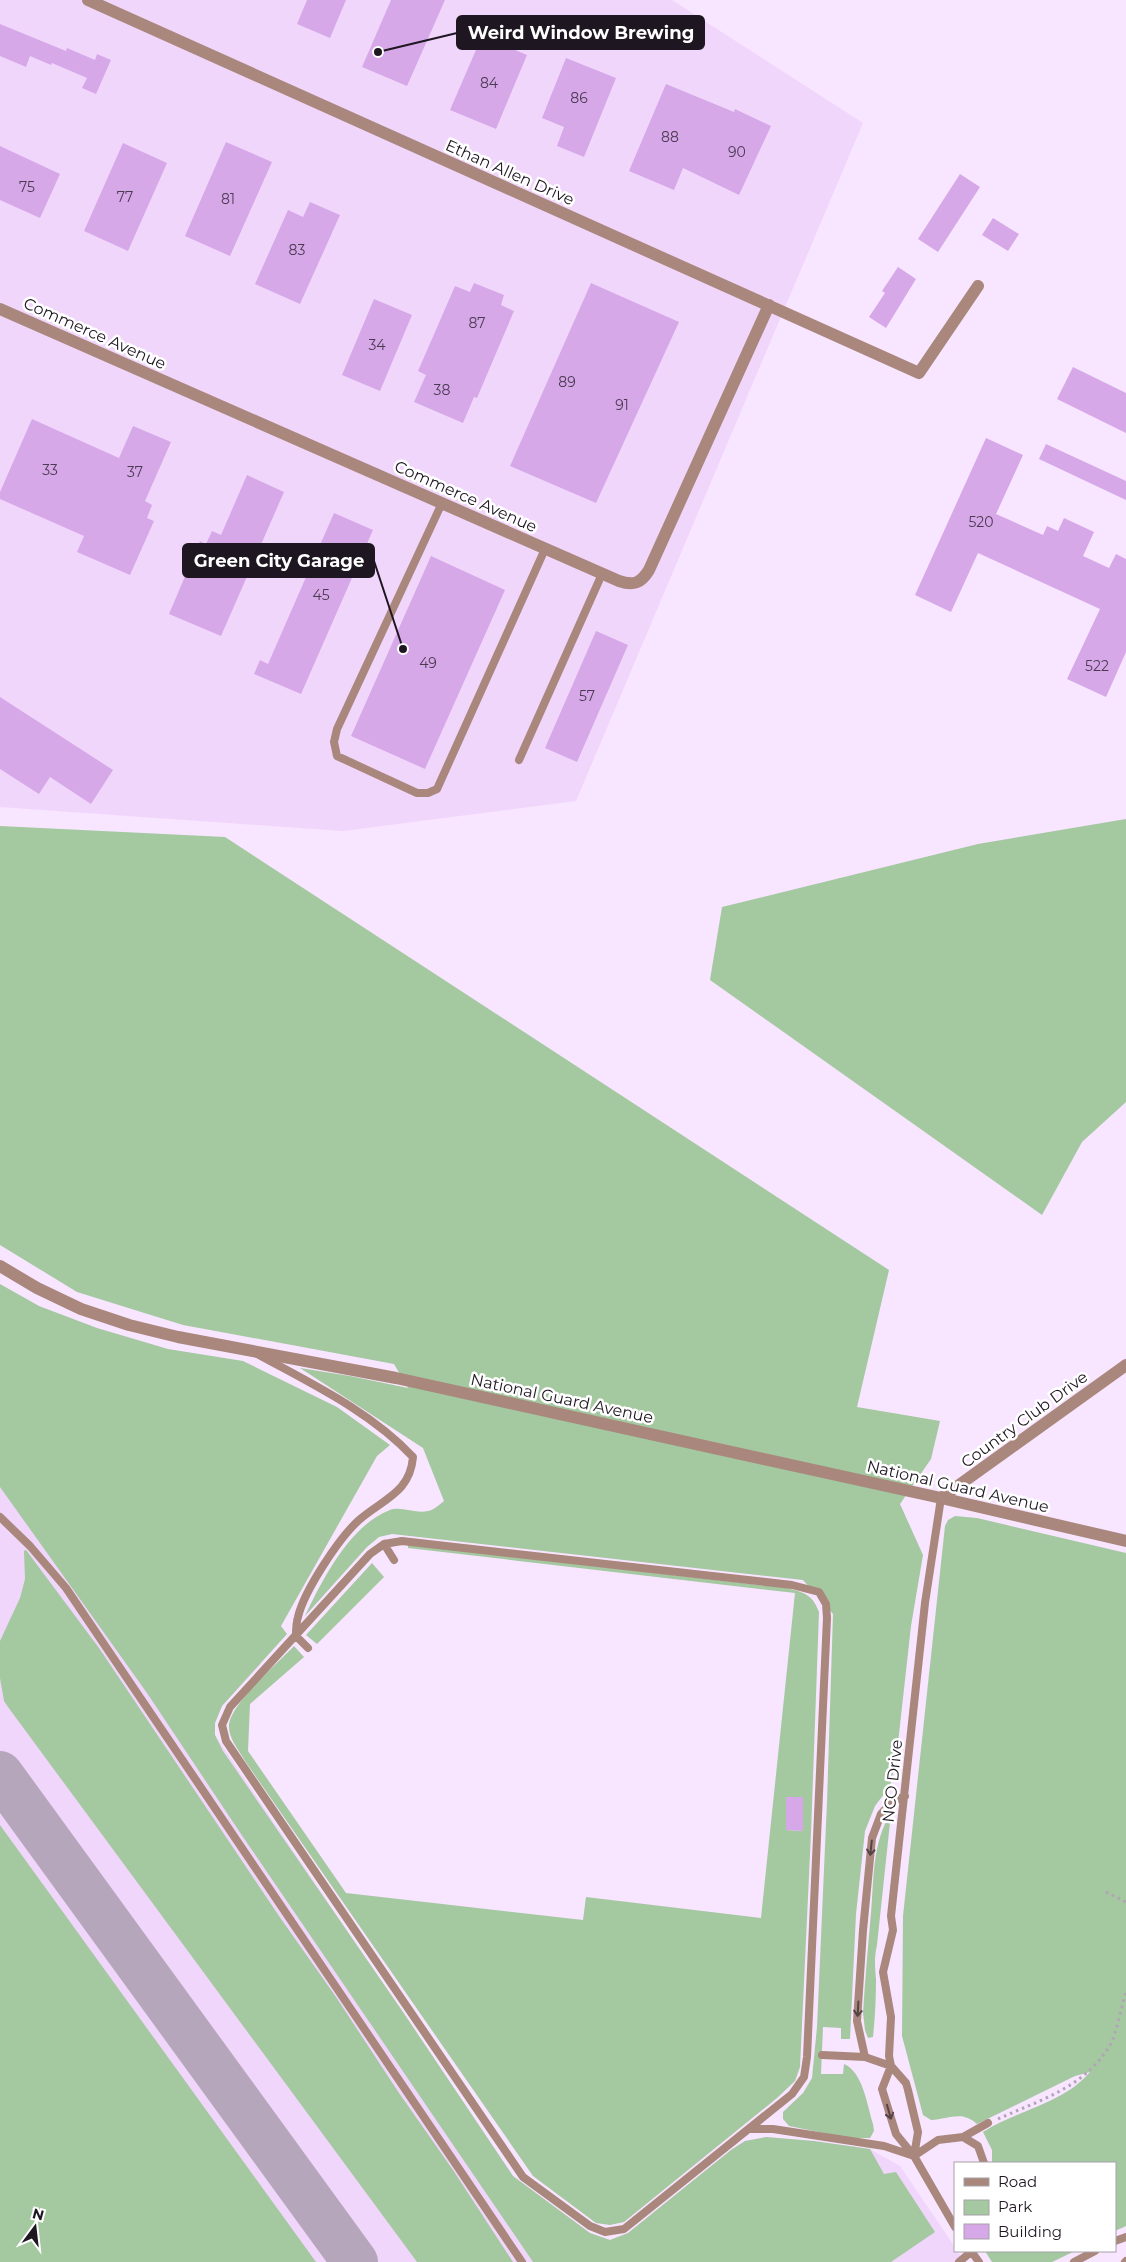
<svg xmlns="http://www.w3.org/2000/svg" width="1126" height="2262" viewBox="0 0 1126 2262" font-family="Montserrat,sans-serif">
<style>
.built{fill:#f1d6fc}
.green{fill:#a4c8a0;fill-rule:evenodd}
.lines{fill:none;stroke-linecap:round;stroke-linejoin:round}
.taxiway{stroke:#b6a6bc;stroke-width:46}
.building{fill:#d6a8e8}
.path{stroke:#b3a3b8;stroke-width:3;stroke-dasharray:2.5 4;stroke-linecap:butt}
.lane{stroke:#aa877d;stroke-width:8}
.street{stroke:#aa877d;stroke-width:12}
.oneway{stroke:#564346}
.labels{text-anchor:middle;stroke-width:5;stroke-linejoin:round;paint-order:stroke}
.number-label{font-size:14px;fill:#4c3a53}
.street-label{font-size:16px;fill:#1e1621;stroke:#fff}
.leader{fill:none;stroke:#1e1621;stroke-width:2}
.callout-dot{fill:#1e1621;stroke:#fff;stroke-width:2}
.callout{fill:#1e1621;stroke:#1e1621;stroke-width:2}
.callout-label{font-size:18px;text-anchor:middle;font-weight:bold;fill:#fff}
</style>
<rect width="100%" height="100%" fill="#f8e5ff"/>
<path class="built" d="M0,0H672L863,123L576,801L343,831L0,807Z
M0,1376L261,1664L222,1706L215,1723V1735L513,2176L590,2233L610,2240L628,2233L731,2150L745,2141L766,2137L814,2141L870,2149L900,2166L955,2247V2251H957L965,2262H0Z"/>
<path class="green" d="M1126,819V1102L1082,1142L1042,1215L710,980L722,907L978,844Z
M0,826L225,837L889,1270L857,1407L940,1421L931,1459L900,1504L923,1555L911,1626L896,1761L890,1786L875,1806L865,1831L856,1914L850,2039H841V2028L823,2027L821,2074H843L844,2064C863,2072 867,2105 873,2124L874,2131L870,2138H849L789,2126L783,2119V2112L803,2093L812,2078L817,2027L827,1802L833,1614L803,1580L392,1534L379,1537L367,1547L305,1616C322,1580 350,1525 390,1510C401,1506 416,1514 428,1511C434,1510 440,1504 444,1501L423,1448L300,1368L350,1376L408,1388L394,1364L183,1325L77,1292L0,1245Z
M0,1284L39,1306L97,1328L168,1349L243,1361L337,1407L390,1445L377,1456L281,1626L287,1634L222,1706L215,1723V1735L223,1751L403,2012L513,2176L590,2233L610,2240L628,2233L731,2150L745,2141L766,2137L814,2141L870,2149L884,2174L896,2172L935,2232L891,2262H533L239,1831L147,1693L0,1487Z
M955,1516L977,1518L1126,1553V2226L1115,2231V2163H992V2150L983,2132C1017,2110 1063,2104 1090,2072L1075,2076L977,2124C962,2110 949,2119 931,2120L923,2115L902,2036L903,1916L945,1526L948,1520Z
M408,1545L787,1588C805,1593 812,1594 819,1612L811,1833L800,2067L795,2081L777,2098L624,2222L610,2225L596,2223L533,2176L245,1761C239,1750 228,1738 229,1725C231,1703 278,1663 294,1646L304,1657L250,1704L248,1751L346,1893L583,1920L586,1897L761,1918L795,1593L408,1548ZM787,1797H803V1831L786,1830Z
M26,1550L99,1648L279,1916L336,1997L399,2093L453,2170L513,2262H417L8,1707L4,1701L0,1678V1641L20,1598L25,1579L24,1551Z
M372,1563L384,1577L317,1644L306,1635Z
M891,1813L877,1945C874,1958 875,1967 876,1980C876,1999 875,2018 873,2037L868,2038L865,2030L863,2013C865,1980 868,1947 871,1913C874,1880 872,1842 891,1813Z
M0,1825L316,2262H0Z
M985,2251H1075L1052,2262H992Z"/>
<g class="lines">
<path class="taxiway" d="M0,1774L355,2262"/>
</g>
<path class="building" d="M307,0H346L330,38L297,24Z
M391,0H445L407,86L362,67Z
M0,24L66,51L67,48L95,60L97,54L111,60L96,94L82,88L87,78L52,63L51,65L30,56L26,67L0,56Z
M482,36L527,55L496,129L450,110Z
M566,58L616,78L584,157L557,146L564,127L542,118Z
M666,84L734,112L735,109L771,126L739,195L683,168L674,190L629,171Z
M226,142L272,162L230,256L185,236Z
M123,143L167,163L128,251L84,231Z
M0,146L60,174L40,218L0,200Z
M960,174L980,187L938,252L918,239Z
M310,202L340,215L300,304L255,284L288,210L303,217Z
M993,218L1019,234L1008,251L982,235Z
M898,267L916,279L886,328L869,317L885,293L882,291Z
M474,283L504,295L501,305L514,311L477,398L474,397L463,423L414,402L426,375L418,371L455,286L470,292Z
M591,283L679,322L596,503L510,466Z
M374,299L412,315L380,391L342,375Z
M1073,367L1126,393V433L1057,399Z
M32,419L119,458L133,426L171,442L145,501L152,505L147,518L154,521L130,575L77,552L84,536L0,499V492Z
M986,438L1023,455L996,514L1043,535L1047,526L1058,531L1064,518L1094,532L1083,556L1109,568L1116,554L1126,559V652L1106,697L1067,679L1100,609L978,553L951,612L915,595Z
M1046,444L1126,481V500L1039,459Z
M247,475L284,492L221,636L169,614L200,541L206,544L212,531L221,535Z
M334,513L373,530L301,694L254,674L260,660L268,664Z
M431,556L505,590L425,769L351,736Z
M596,631L628,645L577,762L545,748Z
M0,697L113,770L91,804L50,777L39,794L0,769Z
M786,1797H803V1831L786,1830Z"/>
<g class="lines">
<path class="path" d="M1106,1892L1126,1902
M998,2119C1040,2100 1083,2088 1109,2047C1117,2034 1121,2007 1126,1992"/>
<path class="lane" d="M442,503L337,729L334,742L337,756L417,793H428L437,789L545,549
M519,760L602,574
M259,1355C312,1384 371,1412 413,1457C410,1493 383,1499 359,1520C339,1538 304,1591 298,1617C296,1623 296,1630 296,1636L308,1648
M0,1517L30,1546L66,1588L522,2262
M402,1541L792,1585L819,1592L826,1604L827,1618L807,2057L804,2077L792,2094L624,2229L605,2232L590,2226L523,2177L226,1741L222,1725L230,1707L370,1554L384,1544Z
M384,1544L394,1560
M822,2055L865,2057L891,2066
M865,2057L857,2021L863,1930L872,1838L881,1814L892,1801L905,1796
M891,2066L882,2089L896,2134L914,2156L955,2227
M750,2129H773L884,2146L914,2156
M963,2137L988,2123
M914,2156L918,2132L908,2090L906,2083L891,2066L889,2056L891,2017L883,1972L893,1930L891,1916L925,1603L941,1498
M914,2156L938,2140L963,2137L978,2146L984,2163
M1115,2241L1126,2237
M971,2251L979,2262
M959,2262L972,2251
M1074,2262L1095,2251
M1125,2262L1126,2261"/>
<path class="street" d="M88,0L919,373L978,286
M0,309L619,581C634,586 641,583 649,570L769,305
M0,1266L37,1288L81,1309L129,1325L178,1337L396,1378L941,1498L1126,1541
M941,1498L1126,1365"/>
</g>
<defs><path id="oneway-shaft" d="M-6 0H5M1.5-3L5.5 0L1.5 3" fill="none" stroke-width="1.6" stroke-linecap="round" stroke-linejoin="round" transform="scale(1.25)"/></defs>
<g class="oneway">
<use href="#oneway-shaft" transform="translate(871 1848) rotate(96)"/>
<use href="#oneway-shaft" transform="translate(858 2009) rotate(93)"/>
<use href="#oneway-shaft" transform="translate(889 2112) rotate(74)"/>
</g>
<g class="labels">
<g class="number-label">
<text x="489" y="88">84</text>
<text x="579" y="103">86</text>
<text x="670" y="142">88</text>
<text x="737" y="157">90</text>
<text x="27" y="192">75</text>
<text x="125" y="202">77</text>
<text x="228" y="204">81</text>
<text x="297" y="255">83</text>
<text x="477" y="328">87</text>
<text x="377" y="350">34</text>
<text x="567" y="387">89</text>
<text x="442" y="395">38</text>
<text x="622" y="410">91</text>
<text x="50" y="475">33</text>
<text x="135" y="477">37</text>
<text x="981" y="527">520</text>
<text x="321" y="600">45</text>
<text x="428" y="668">49</text>
<text x="1097" y="671">522</text>
<text x="587" y="701">57</text>
</g>
<g class="street-label">
<text transform="translate(510 172) rotate(24)" y="6">Ethan Allen Drive</text>
<text transform="translate(95 333) rotate(24)" y="6">Commerce Avenue</text>
<text transform="translate(466 496) rotate(24)" y="6">Commerce Avenue</text>
<text transform="translate(562 1398) rotate(12)" y="6">National Guard Avenue</text>
<text transform="translate(1024 1419) rotate(-36)" y="6">Country Club Drive</text>
<text transform="translate(958 1486) rotate(13)" y="6">National Guard Avenue</text>
<text transform="translate(892 1781) rotate(-84)" y="6">NCO Drive</text>
</g>
</g>
<path class="leader" d="M378 52L457 33M403 649L374 561"/>
<g class="callout-dot">
<circle cx="378" cy="52" r="5"/>
<circle cx="403" cy="649" r="5"/>
</g>
<g class="callout">
<rect x="457" y="16" width="247" height="33" rx="5"/>
<rect x="183" y="544" width="191" height="33" rx="5"/>
</g>
<g class="callout-label">
<text x="581" y="39">Weird Window Brewing</text>
<text x="279" y="567">Green City Garage</text>
</g>
<rect x="954" y="2162" width="162" height="90" fill="#ffffff" stroke="#a5a2a6"/>
<rect x="964" y="2178" width="25" height="8" fill="#aa877d" stroke="#a5a2a6"/>
<text x="998" y="2187" font-size="15" fill="#1e1621">Road</text>
<rect x="964" y="2200" width="25" height="15" fill="#a4c8a0" stroke="#a5a2a6"/>
<text x="998" y="2212" font-size="15" fill="#1e1621">Park</text>
<rect x="964" y="2224" width="25" height="15" fill="#d6a8e8" stroke="#a5a2a6"/>
<text x="998" y="2237" font-size="15" fill="#1e1621">Building</text>
<g transform="translate(35 2227) rotate(15)" stroke="#ffffff" stroke-width="4" paint-order="stroke">
<path d="M0-4L9 19L0 12L-9 19Z" fill="#1e1621"/>
<text y="-8" font-size="14" font-weight="bold" text-anchor="middle" fill="#1e1621">N</text>
</g>
</svg>
